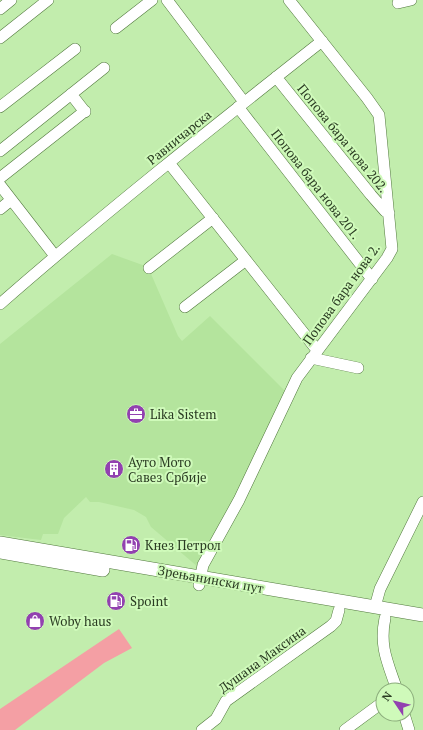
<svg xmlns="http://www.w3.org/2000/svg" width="423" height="730" viewBox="0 0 423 730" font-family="'PT Serif',serif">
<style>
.built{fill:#b4e49d}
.green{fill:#f49fa4}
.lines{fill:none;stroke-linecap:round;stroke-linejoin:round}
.minor-casing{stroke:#51783d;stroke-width:12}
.major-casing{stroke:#51783d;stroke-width:14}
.minor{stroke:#fff;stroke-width:11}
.major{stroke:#fff;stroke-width:13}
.labels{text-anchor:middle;stroke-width:4;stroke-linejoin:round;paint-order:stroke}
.street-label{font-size:13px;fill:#2a3b22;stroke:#cffaba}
.poi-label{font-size:13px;fill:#2a3b22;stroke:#cffaba;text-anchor:start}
</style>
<rect width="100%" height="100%" fill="#c2edad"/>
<path class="built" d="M112,254L148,267L178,336L182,341L210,316L286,392L257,454L198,567L151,527L146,517L134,510L99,502H90L86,497L64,518L58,534H43L41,540L0,535V344Z"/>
<path class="green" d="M119,629L132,648L104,663L15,730H0V709Z"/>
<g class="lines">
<defs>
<path id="minor" d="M167,0L244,102
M398,3L411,0
M0,9L11,0
M116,28L152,0
M0,38L48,0
M276,77L371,195L385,211L389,213
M71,94L85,112
M0,107L75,49
M238,107L372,279
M0,151L104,68
M169,163L317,350
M0,178L85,111
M0,185L55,256
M0,209L11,200
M149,268L213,218
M0,304C104,213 213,127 322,41
M185,307L246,260
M311,358L358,368
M199,585L203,565L239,500L297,378L387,258L392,249L379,115L367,98L289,0
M375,607L380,589L423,502
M385,618C379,647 388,663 397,690
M404,714L409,730
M202,730L216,719L226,701L331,626L336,621L339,610
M345,730L383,702"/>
<path id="major" d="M0,543L423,615
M0,552L103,570"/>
</defs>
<use href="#minor" class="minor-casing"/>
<use href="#major" class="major-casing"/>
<use href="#minor" class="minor"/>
<use href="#major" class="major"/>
</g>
<defs>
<symbol id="office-disc" viewBox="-11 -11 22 22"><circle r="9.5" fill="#9241b0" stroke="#cffaba"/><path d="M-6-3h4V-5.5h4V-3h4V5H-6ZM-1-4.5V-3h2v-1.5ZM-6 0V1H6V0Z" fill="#fff"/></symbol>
<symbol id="building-disc" viewBox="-11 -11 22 22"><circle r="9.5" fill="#9241b0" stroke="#cffaba"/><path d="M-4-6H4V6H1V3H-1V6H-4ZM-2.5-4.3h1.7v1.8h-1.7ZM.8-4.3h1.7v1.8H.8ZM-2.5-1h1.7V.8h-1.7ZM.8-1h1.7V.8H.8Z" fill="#fff"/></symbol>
<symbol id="fuel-disc" viewBox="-11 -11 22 22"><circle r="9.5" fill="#9241b0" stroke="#cffaba"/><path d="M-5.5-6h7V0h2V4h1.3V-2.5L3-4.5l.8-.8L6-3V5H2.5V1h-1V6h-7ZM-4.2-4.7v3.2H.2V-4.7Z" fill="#fff"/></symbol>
<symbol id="shop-disc" viewBox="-11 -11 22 22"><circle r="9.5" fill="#9241b0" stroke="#cffaba"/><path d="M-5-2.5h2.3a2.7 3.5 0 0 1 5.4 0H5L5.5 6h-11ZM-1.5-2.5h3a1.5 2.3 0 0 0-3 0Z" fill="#fff"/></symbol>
</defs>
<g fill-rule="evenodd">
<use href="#office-disc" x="125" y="403" width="22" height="22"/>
<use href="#building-disc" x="103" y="458" width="22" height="22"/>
<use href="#fuel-disc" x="120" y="534" width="22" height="22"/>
<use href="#fuel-disc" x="105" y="590" width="22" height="22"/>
<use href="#shop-disc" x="24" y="610" width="22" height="22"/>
</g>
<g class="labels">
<g class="street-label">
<text transform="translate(179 137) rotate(-39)" y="5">Равничарска</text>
<text transform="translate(343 138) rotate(51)" y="5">Попова бара нова 202.</text>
<text transform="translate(316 184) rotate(52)" y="5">Попова бара нова 201.</text>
<text transform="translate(341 294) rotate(-54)" y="5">Попова бара нова 2.</text>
<text transform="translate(211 579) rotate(10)" y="5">Зрењанински пут</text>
<text transform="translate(262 659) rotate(-36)" y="5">Душана Максина</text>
</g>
<g class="poi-label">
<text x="150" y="419">Lika Sistem</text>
<text x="128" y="467">Ауто Мото<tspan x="128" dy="15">Савез Србије</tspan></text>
<text x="145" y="550">Кнез Петрол</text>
<text x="130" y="606">Spoint</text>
<text x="49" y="626">Woby haus</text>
</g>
</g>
<g transform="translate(395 702) rotate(305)"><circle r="19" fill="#cffaba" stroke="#8dae7d"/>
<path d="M0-3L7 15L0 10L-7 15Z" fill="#9241b0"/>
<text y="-6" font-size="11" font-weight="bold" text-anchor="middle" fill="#2a3b22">N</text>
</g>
</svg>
